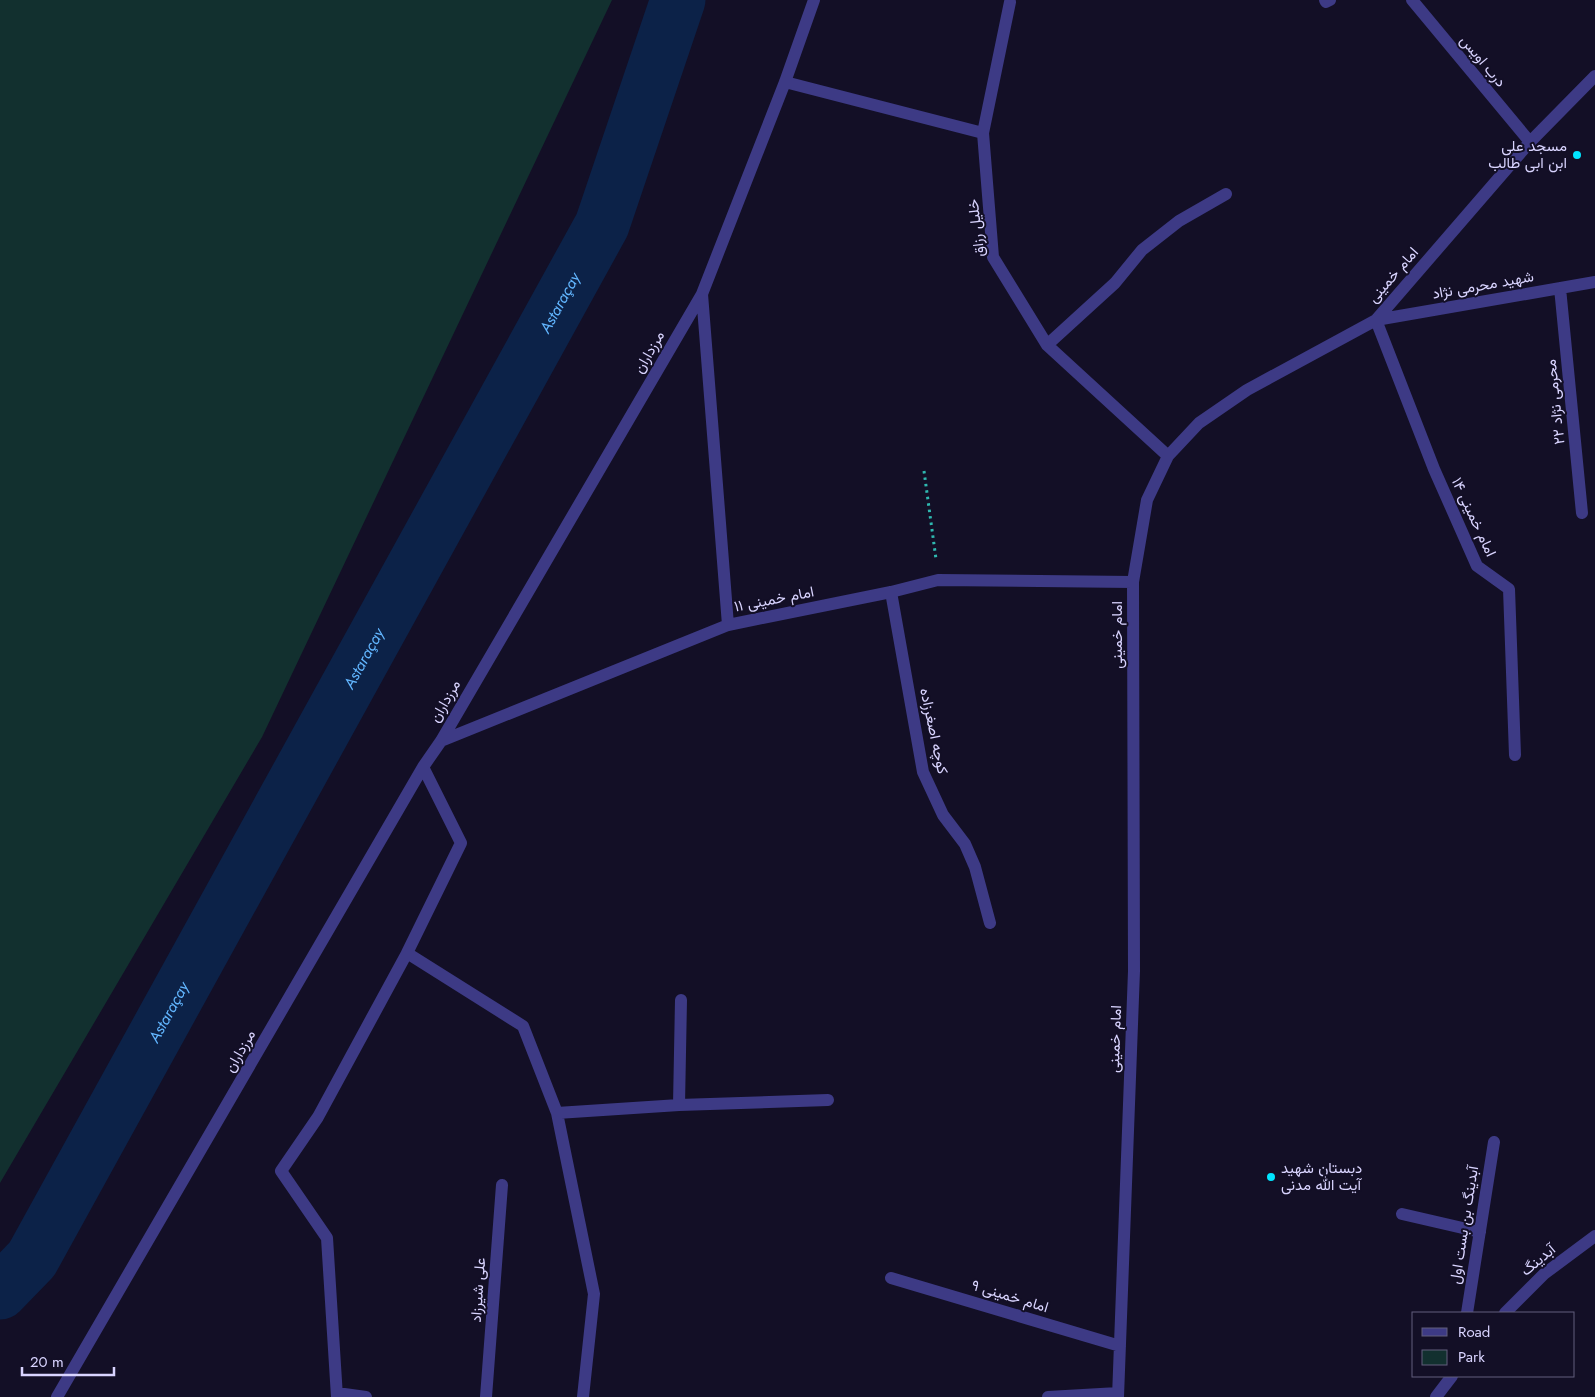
<svg xmlns="http://www.w3.org/2000/svg" width="1595" height="1397" viewBox="0 0 1595 1397" font-family="Jost,Vazirmatn,sans-serif">
<style>
.green{fill:#12302f}
.lines{fill:none;stroke-linecap:round;stroke-linejoin:round}
.river{stroke:#0c2248;stroke-width:55}
.path{stroke:#2fb8b0;stroke-width:3;stroke-dasharray:2.5 4;stroke-linecap:butt}
.minor{stroke:#3d3a85;stroke-width:12}
.poi-dot{fill:#00e5ff;stroke:#130f26;stroke-width:2}
.labels{text-anchor:middle;stroke-width:4;stroke-linejoin:round;paint-order:stroke}
.street-label{font-size:15px;fill:#d9d4ff;stroke:#130f26}
.poi-label{font-size:15px;fill:#d9d4ff;stroke:#130f26;text-anchor:end}
.water-label{font-size:16px;font-style:italic;fill:#62b6ff;stroke:#130f26}
</style>
<rect width="100%" height="100%" fill="#130f26"/>
<path class="green" d="M0,0H612L262,737L0,1183Z"/>
<g class="lines">
<path class="river" id="s1" d="M0,1292L32,1259L602,225L678,0"/>
<path class="path" d="M924,471L936,559"/>
<path class="minor" d="M1325,0L1326,2L1330,0
M1412,0L1530,142
M785,82L983,133L993,257L1047,345L1168,456
M983,133L1010,2
M1560,288L1582,513
M702,294L728,625
M1047,345L1115,283L1142,250L1179,221L1226,194
M891,592L923,772L943,815L965,844L975,867L990,923
M441,741L728,625L891,592L938,580L1133,582
M1515,755L1509,589L1477,566L1434,469L1376,320L1595,282
M423,767L461,843L407,953L523,1026L557,1113L594,1294L583,1397
M679,1105L681,1000
M557,1113L679,1105L828,1100
M1402,1214L1480,1232
M891,1278L1120,1346
M1467,1313L1494,1142
M1505,1313L1544,1274L1595,1236
M337,1393L366,1397
M57,1397L423,767L441,741L702,294L785,82L814,0
M337,1397L327,1238L281,1171L318,1117L407,953
M486,1397L502,1185
M1048,1397L1118,1393
M1118,1397L1134,971L1133,582L1147,500L1168,456L1199,423L1247,390L1376,320L1530,142L1595,76
M1436,1397L1452,1376"/>
</g>
<g class="poi-dot">
<circle cx="1577" cy="155" r="5"/>
<circle cx="1271" cy="1177" r="5"/>
</g>
<g class="labels">
<g class="street-label">
<text transform="translate(1483 61) rotate(50)" y="5">درب اویس</text>
<text transform="translate(976 228) rotate(-97)" y="5">خلیل رزاق</text>
<text transform="translate(1393 275) rotate(-49)" y="5">امام خمینی</text>
<text transform="translate(1483 285) rotate(-10)" y="5">شهید محرمی نژاد</text>
<text transform="translate(649 352) rotate(-60)" y="5">مرزداران</text>
<text transform="translate(1555 402) rotate(-96)" y="5">محرمی نژاد ۲۲</text>
<text transform="translate(1474 517) rotate(65)" y="5">امام خمینی ۱۴</text>
<text transform="translate(774 599) rotate(-11)" y="5">امام خمینی ۱۱</text>
<text transform="translate(1117 635) rotate(-90)" y="5">امام خمینی</text>
<text transform="translate(445 701) rotate(-60)" y="5">مرزداران</text>
<text transform="translate(934 731) rotate(78)" y="5">کوچه اصغرزاده</text>
<text transform="translate(1115 1039) rotate(-88)" y="5">امام خمینی</text>
<text transform="translate(240 1051) rotate(-60)" y="5">مرزداران</text>
<text transform="translate(1464 1225) rotate(-81)" y="5">آبدینگ بن بست اول</text>
<text transform="translate(1538 1260) rotate(-40)" y="5">آبدینگ</text>
<text transform="translate(478 1290) rotate(-86)" y="5">علی شیرزاد</text>
<text transform="translate(1010 1296) rotate(17)" y="5">امام خمینی ۹</text>
</g>
<g class="poi-label">
<text x="1567" y="151">مسجد علی<tspan x="1567" dy="17">ابن ابی طالب</tspan></text>
<text x="1281" y="1173" text-anchor="start">دبستان شهید<tspan x="1281" dy="17">آیت الله مدنی</tspan></text>
</g>
<g class="water-label">
<text dy="6" stroke="none"><textPath href="#s1" startOffset="1138">Astaraçay</textPath></text>
<text dy="6" stroke="none"><textPath href="#s1" startOffset="732">Astaraçay</textPath></text>
<text dy="6" stroke="none"><textPath href="#s1" startOffset="328">Astaraçay</textPath></text>
</g>
</g>
<rect x="1412" y="1312" width="162" height="65" fill="#130f26" stroke="#625e7d"/>
<rect x="1422" y="1328" width="25" height="8" fill="#3d3a85" stroke="#625e7d"/>
<text x="1458" y="1337" font-size="15" fill="#d9d4ff">Road</text>
<rect x="1422" y="1350" width="25" height="15" fill="#12302f" stroke="#625e7d"/>
<text x="1458" y="1362" font-size="15" fill="#d9d4ff">Park</text>
<path d="M22 1367v8h92v-8" fill="none" stroke="#d9d4ff" stroke-width="2.5"/>
<text x="30" y="1367" font-size="15" fill="#d9d4ff" stroke="#130f26" stroke-width="4" paint-order="stroke">20 m</text>
</svg>
